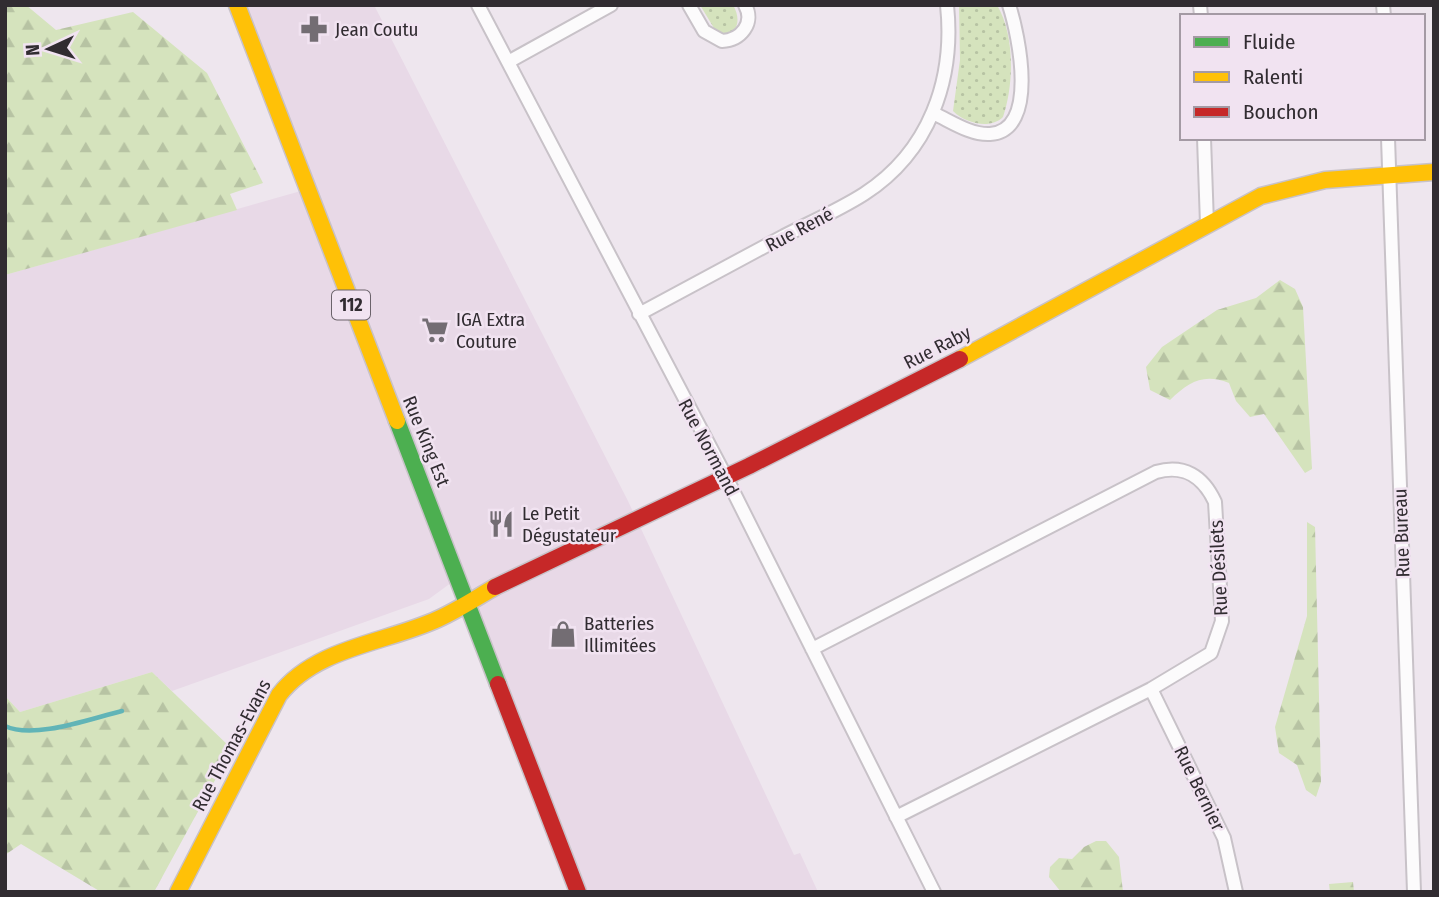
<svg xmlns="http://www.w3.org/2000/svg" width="1439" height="897" viewBox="0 0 1439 897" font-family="'Fira Sans Condensed',sans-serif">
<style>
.built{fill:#e8d9e7}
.grass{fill:url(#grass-dots)}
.forest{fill:url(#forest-firs)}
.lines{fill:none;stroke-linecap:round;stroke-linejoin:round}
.stream{stroke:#61b4b7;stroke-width:4.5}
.street-casing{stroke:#c8c2c8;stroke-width:16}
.fast-casing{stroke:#c8c2c8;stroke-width:19}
.slow-casing{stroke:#c8c2c8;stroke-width:19}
.jam-casing{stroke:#c8c2c8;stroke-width:19}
.street{stroke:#fcfbfc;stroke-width:12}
.fast{stroke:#4caf50;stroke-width:16}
.slow{stroke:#ffc107;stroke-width:16}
.jam{stroke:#c62828;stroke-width:16}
.labels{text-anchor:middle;stroke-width:5;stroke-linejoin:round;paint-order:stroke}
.shield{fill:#f1e3f1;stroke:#6b636b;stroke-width:2}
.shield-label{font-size:18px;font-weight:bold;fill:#312c31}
.poi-label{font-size:19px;fill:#312c31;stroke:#f1e3f1;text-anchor:start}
.street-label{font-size:19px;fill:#312c31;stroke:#f1e3f1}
</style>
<defs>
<pattern id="grass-dots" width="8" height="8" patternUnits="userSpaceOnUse" patternTransform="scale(1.75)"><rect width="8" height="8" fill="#d5e3bd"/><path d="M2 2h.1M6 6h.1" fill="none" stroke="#b7c3a3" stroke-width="1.8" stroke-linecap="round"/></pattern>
<pattern id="forest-firs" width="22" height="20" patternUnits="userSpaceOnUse" patternTransform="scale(1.75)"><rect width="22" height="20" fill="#d5e3bd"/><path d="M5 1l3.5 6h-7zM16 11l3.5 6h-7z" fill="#b7c3a3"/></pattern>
</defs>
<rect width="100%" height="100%" fill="#eee6ee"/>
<path class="built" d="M237,5H374L628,501L794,855L800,853L818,892H578L459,577L429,599L172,691L152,672L20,712L5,696V275L308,189Z"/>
<path class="grass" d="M700,5H733C742,20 738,38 717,33Z
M959,5H997C1015,35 1014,85 1003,117C990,130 965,123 953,111L960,60Z"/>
<path class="forest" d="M5,5H26L56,30L133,12L207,73L263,183L230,194L237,210L5,275Z
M1280,280L1295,289L1303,307L1312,469L1305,473L1264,414L1250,417L1236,401L1229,383C1203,373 1189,382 1170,400L1150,390L1146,367L1162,347L1217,310L1256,298Z
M1307,522L1315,527L1321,782L1316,797L1306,790L1297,765L1279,753L1275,727L1307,616Z
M152,672L232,749L154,892H101L21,844L5,855V696L20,712Z
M1096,841H1106L1119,857L1123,892H1061L1049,877L1050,867L1059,858L1072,859L1084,847Z
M1353,882L1354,892H1330L1329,884Z"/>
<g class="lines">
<path class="stream" d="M5,726C34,740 92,718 122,711"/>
<defs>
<path id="street" d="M478,5L726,477L934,892
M689,5L704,31L722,41C741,40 755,23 745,5
M1200,5L1201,16
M1383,5L1384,16
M508,62L611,5
M935,114C952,122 971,135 990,134C1039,131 1019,36 1009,5
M1204,138L1207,224
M1388,138L1414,892
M639,314C688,288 736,262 784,236C811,222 839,210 864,194C929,152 955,80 947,5
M812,649L1156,472C1184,464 1203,476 1215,502L1222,621L1211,653L1151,689L896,817
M1151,689L1224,838L1236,892"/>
<path id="fast" d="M397,421L498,684"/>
<path id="slow" d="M237,5L397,421
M960,359L1261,196L1325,180L1434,172
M178,892L279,695C316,647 386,643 438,619C458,610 476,598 495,587"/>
<path id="jam" d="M495,587L749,466L960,359
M498,684L578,892"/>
</defs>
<use href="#street" class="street-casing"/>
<use href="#fast" class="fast-casing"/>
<use href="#slow" class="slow-casing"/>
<use href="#jam" class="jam-casing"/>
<use href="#street" class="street"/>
<use href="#fast" class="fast"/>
<use href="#slow" class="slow"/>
<use href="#jam" class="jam"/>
</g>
<defs>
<symbol id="pharmacy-bare" viewBox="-9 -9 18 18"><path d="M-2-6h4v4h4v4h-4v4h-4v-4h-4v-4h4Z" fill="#736d73" stroke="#f1e3f1" stroke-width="2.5" paint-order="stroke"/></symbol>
<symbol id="supermarket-bare" viewBox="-9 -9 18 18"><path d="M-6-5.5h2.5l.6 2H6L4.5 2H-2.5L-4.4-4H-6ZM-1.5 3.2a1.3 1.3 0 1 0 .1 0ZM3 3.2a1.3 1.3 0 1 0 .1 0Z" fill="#736d73" stroke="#f1e3f1" stroke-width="2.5" paint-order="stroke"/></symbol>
<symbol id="restaurant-bare" viewBox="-9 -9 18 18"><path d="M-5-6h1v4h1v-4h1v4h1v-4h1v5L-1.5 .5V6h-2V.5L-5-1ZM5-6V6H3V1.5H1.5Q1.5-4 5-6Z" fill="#736d73" stroke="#f1e3f1" stroke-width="2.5" paint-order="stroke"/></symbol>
<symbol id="shop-bare" viewBox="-9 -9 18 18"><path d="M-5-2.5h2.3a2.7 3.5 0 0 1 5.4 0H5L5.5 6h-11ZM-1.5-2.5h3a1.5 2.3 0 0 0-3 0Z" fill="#736d73" stroke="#f1e3f1" stroke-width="2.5" paint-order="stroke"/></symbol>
</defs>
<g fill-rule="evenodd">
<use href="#pharmacy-bare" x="295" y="10" width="38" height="38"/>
<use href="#supermarket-bare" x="416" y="311" width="38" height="38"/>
<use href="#restaurant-bare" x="482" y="505" width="38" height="38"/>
<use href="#shop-bare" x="544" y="615" width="38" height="38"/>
</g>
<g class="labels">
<rect class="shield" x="332" y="290.5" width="38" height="29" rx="5"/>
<g class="shield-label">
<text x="351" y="311">112</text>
</g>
<g class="poi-label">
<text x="335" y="36">Jean Coutu</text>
<text x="456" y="326">IGA Extra<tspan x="456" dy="22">Couture</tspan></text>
<text x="522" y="520">Le Petit<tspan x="522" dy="22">Dégustateur</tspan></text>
<text x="584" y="630">Batteries<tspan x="584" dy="22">Illimitées</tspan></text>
</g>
<g class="street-label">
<text transform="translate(799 229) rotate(-28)" y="7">Rue René</text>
<text transform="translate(937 347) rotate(-27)" y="7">Rue Raby</text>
<text transform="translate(427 441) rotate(68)" y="7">Rue King Est</text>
<text transform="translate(709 447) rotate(62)" y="7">Rue Normand</text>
<text transform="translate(1401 533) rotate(-92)" y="7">Rue Bureau</text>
<text transform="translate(1218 568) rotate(-93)" y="7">Rue Désilets</text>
<text transform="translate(231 745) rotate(-62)" y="7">Rue Thomas-Evans</text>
<text transform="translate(1200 788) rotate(64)" y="7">Rue Bernier</text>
</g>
</g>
<rect width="1439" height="897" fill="none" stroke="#312c31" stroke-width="14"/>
<rect x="1180" y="14" width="245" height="126" fill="#f1e3f1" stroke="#a49aa4" stroke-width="2"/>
<rect x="1194" y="37" width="35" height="10" fill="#4caf50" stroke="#a49aa4" stroke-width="2"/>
<text x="1243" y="49" font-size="21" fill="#312c31">Fluide</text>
<rect x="1194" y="72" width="35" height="10" fill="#ffc107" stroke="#a49aa4" stroke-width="2"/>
<text x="1243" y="84" font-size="21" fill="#312c31">Ralenti</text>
<rect x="1194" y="107" width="35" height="10" fill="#c62828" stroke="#a49aa4" stroke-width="2"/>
<text x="1243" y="119" font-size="21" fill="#312c31">Bouchon</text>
<g transform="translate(49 49) rotate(266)" stroke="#f1e3f1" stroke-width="5" paint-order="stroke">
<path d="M0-5L12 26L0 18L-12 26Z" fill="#312c31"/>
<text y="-10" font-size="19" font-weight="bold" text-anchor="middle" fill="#312c31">N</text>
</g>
</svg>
